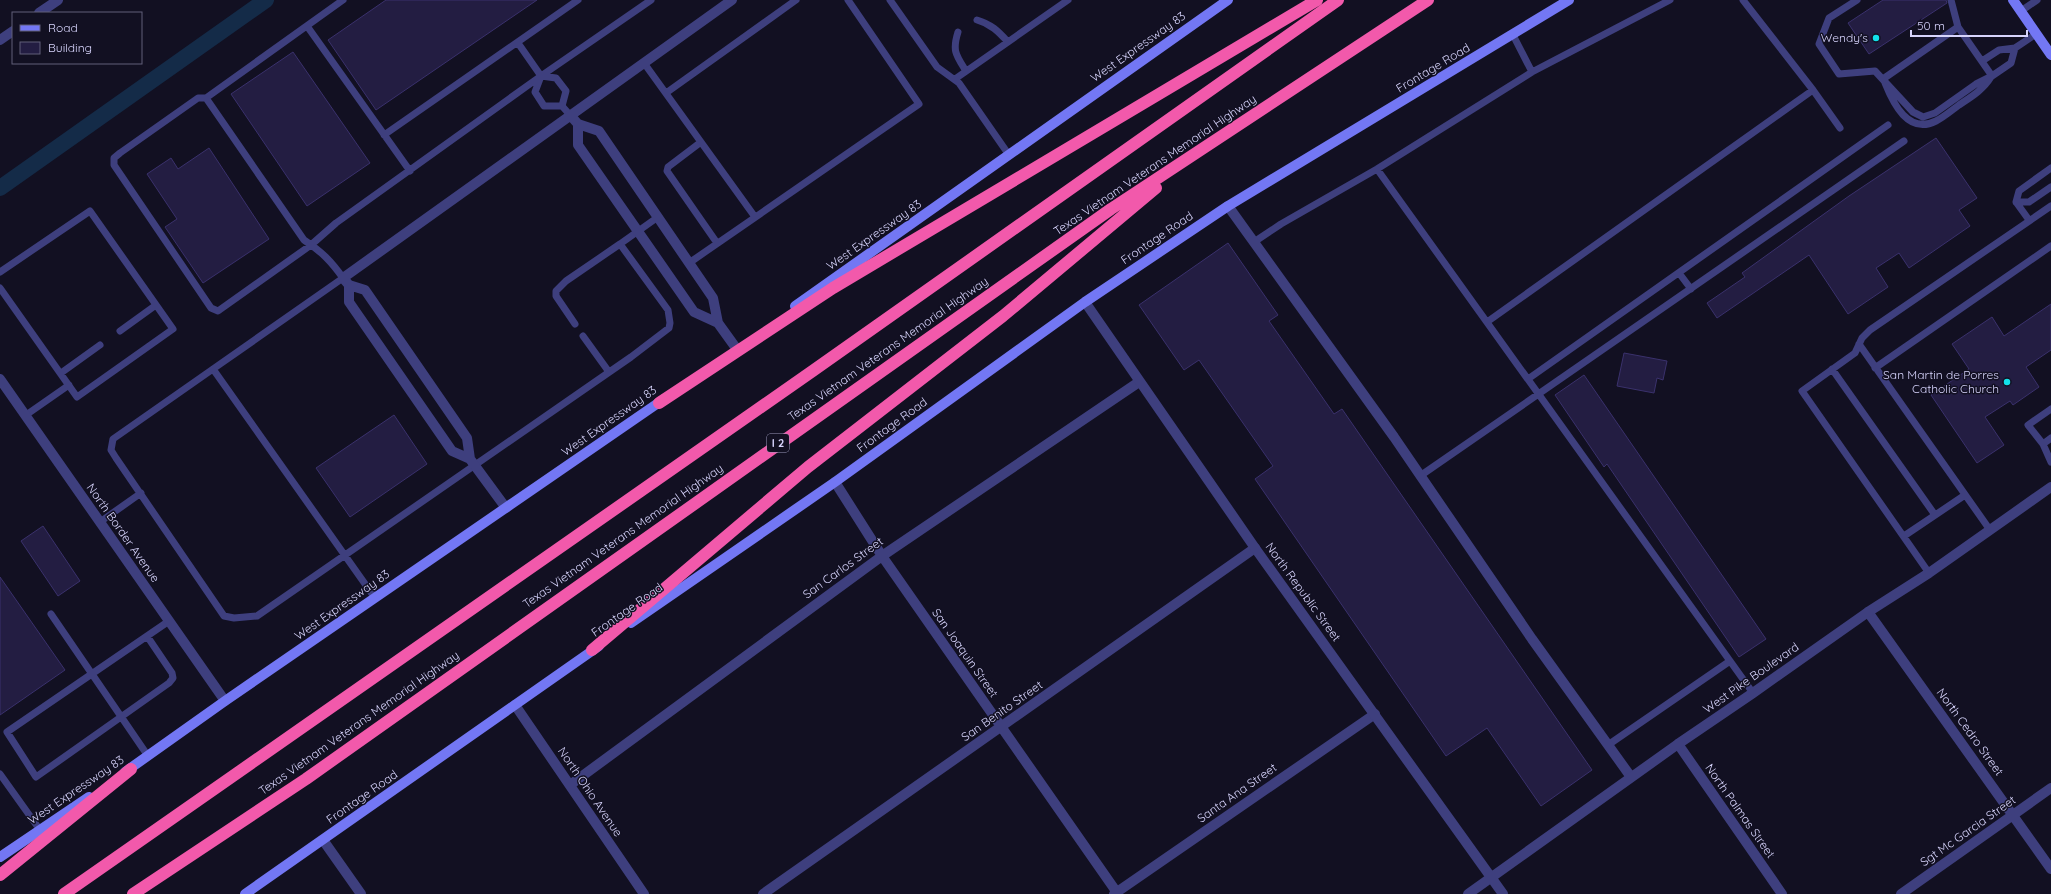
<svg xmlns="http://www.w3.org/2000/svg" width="2051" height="894" viewBox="0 0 2051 894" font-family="Quicksand,sans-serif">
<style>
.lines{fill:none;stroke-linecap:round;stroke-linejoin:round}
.canal{stroke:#142b48;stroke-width:16}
.building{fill:#231d42;stroke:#3a316c}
.service{stroke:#3e3f7e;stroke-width:7}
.minor{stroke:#3e3f7e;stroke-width:10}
.tertiary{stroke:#3e3f7e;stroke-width:10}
.secondary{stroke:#7377f4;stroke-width:10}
.motorway{stroke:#f259ab;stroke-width:12}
.poi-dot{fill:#12e0ea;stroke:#121022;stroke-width:1.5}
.labels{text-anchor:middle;stroke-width:3;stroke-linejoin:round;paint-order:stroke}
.shield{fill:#121022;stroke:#9c99bb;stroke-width:1}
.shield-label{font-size:11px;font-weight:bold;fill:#d7d4fc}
.poi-label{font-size:12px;fill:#d7d4fc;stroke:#121022;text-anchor:end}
.street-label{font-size:12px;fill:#d7d4fc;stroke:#121022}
</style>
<rect width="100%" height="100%" fill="#121022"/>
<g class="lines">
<path class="canal" d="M0,188L266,0"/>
</g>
<path class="building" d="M386,0H537L376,110L328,40Z
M1883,0H1946L1947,3L1869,54L1848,23Z
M293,52L370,163L307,206L231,94Z
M1936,138L1977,198L1959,210L1970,226L1909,268L1899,253L1876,268L1888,287L1848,314L1809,255L1717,318L1707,303L1745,277L1742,273L1849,196Z
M209,148L269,239L203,283L165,227L177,219L147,174L171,158L178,169Z
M1228,243L1278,315L1269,321L1334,414L1342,409L1592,770L1541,806L1487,728L1446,756L1255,479L1273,466L1199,360L1184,370L1139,305Z
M2051,304V350L2026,367L2039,387L2013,405L2010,401L1985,417L2004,445L1977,463L1931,395L1969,369L1952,344L1992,317L2004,336Z
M1624,353L1667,361L1663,380L1657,378L1654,393L1617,386Z
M1584,375L1766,639L1739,657L1607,464L1604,467L1555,395Z
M394,415L427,464L350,517L316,468Z
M43,526L80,581L58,596L21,541Z
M0,577L65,670L0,715Z"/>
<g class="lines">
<path class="service" d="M890,0L937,67L959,83L1009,155
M1743,0L1813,90
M1857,0L1829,18L1819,44L1839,74L1875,71L1913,112L1923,117L1935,113L1976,84L1992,76L2011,63L2015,48
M2021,11L2037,0
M977,20C991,24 998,31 1008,42
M307,26L410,171
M1958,27L1992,76
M958,32C952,51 956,55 966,71
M1513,35L1532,72
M518,43L541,76
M1982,61L1999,50L2015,48L2036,34
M644,63L755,217
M541,76L535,92L544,106H562L570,115
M541,76L556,78L566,91L562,106
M955,79L1068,0
M1883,79L1958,27L1951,0
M1885,83C1893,103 1908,135 1936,121C1944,117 1952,110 1959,105C1971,97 1983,90 1991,77
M666,93L796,0
M206,98L343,0
M384,135L578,0
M701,142L668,167L667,171L717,243
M1377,169L1753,693
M2016,202H2029L2051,187
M2029,220L2016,202L2019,191L2051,168
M1254,242L1281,224L1377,169L1532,72L1670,0
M620,244L658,217
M689,263L919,104L848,0
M0,272L90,211L173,329L77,397L0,288
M1679,273L1691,289
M1487,322L1813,90L1840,128
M120,331L156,305
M583,336L609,372
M1859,344L1990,530
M1875,368L2051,246
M213,369L343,278C331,261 322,252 304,240L206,98H198L120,153L114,158V165L211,308L218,311L311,245L336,223L541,76L651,0
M1832,369L1935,515
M61,373L100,345
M1528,379L1888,125
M2051,409L2028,425L2043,444L2051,462
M26,415L69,385
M2043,444L2051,438
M1420,476L1904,141
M100,522L141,493
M1904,536L1965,495
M1929,573L1802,391L1855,353L1862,338L1870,330L2051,206
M375,598C321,522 267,445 213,369L113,439L111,450L116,458L224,616L234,618L257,616L631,357L669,328L670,323L668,310L620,244L566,281L556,291V296L575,324
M51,614L148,756
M147,636L172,673L173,678L169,683L36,777L7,732L169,621
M1608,745L1730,661
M0,774L40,830"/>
<path class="minor" d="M570,115L578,124L599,131L713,298L718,323L736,348
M578,124V145L694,312L718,323
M1228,206L1394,437L1532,639L1631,777
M349,285V302L452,451L470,459
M835,482L882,556L1118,894
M506,508L470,459L467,438L365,290L349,285L343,278L732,0
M1868,612L2051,869
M515,705L644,894
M1678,744L1782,894
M570,785L882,556L1139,382
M763,894L1255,548
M1114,894L1375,714
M1901,894L2051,788"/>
<path class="tertiary" d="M39,13L58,0
M0,40L13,31
M1085,302L1255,548L1503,894
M0,379L225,701
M323,840L361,894
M1468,894L1678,744L1753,693L1868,612L1929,573L2051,487"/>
<path class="secondary" d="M2013,0L2051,55
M795,306L1228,0
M631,623L835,482L1085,302L1228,206L1569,0
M125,772L225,701L664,399
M0,857L89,797
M245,894L599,646"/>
<path class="motorway" d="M659,403L833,288L1317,0
M592,650L808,467L1003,316L1156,188
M0,875L131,769
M64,894L814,370L1338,0
M133,894L306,779L1111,209L1428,0"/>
</g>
<g class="poi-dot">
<circle cx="1876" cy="38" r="4"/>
<circle cx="2007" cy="382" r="4"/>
</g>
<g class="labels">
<rect class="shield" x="767" y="434" width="22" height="18" rx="3"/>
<g class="shield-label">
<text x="778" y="447">I 2</text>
</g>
<g class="poi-label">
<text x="1868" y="42">Wendy's</text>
<text x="1999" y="379">San Martin de Porres<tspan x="1999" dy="14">Catholic Church</tspan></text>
</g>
<g class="street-label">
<text transform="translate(1138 47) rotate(-35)" y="4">West Expressway 83</text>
<text transform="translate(1433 68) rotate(-31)" y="4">Frontage Road</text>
<text transform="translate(1155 165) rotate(-34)" y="4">Texas Vietnam Veterans Memorial Highway</text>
<text transform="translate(874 235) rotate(-35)" y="4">West Expressway 83</text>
<text transform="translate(1157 238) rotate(-34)" y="4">Frontage Road</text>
<text transform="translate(888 349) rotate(-35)" y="4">Texas Vietnam Veterans Memorial Highway</text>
<text transform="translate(609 421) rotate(-35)" y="4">West Expressway 83</text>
<text transform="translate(892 425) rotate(-36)" y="4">Frontage Road</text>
<text transform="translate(123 533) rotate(55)" y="4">North Border Avenue</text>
<text transform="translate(623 536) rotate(-35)" y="4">Texas Vietnam Veterans Memorial Highway</text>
<text transform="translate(843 568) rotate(-36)" y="4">San Carlos Street</text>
<text transform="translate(1303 592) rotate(54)" y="4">North Republic Street</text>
<text transform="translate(342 605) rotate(-35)" y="4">West Expressway 83</text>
<text transform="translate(627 610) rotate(-35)" y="4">Frontage Road</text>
<text transform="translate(965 653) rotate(55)" y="4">San Joaquin Street</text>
<text transform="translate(1751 678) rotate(-35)" y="4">West Pike Boulevard</text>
<text transform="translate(1002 711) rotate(-35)" y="4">San Benito Street</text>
<text transform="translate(359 723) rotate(-35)" y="4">Texas Vietnam Veterans Memorial Highway</text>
<text transform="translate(1970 732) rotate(54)" y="4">North Cedro Street</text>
<text transform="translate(76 790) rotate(-34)" y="4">West Expressway 83</text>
<text transform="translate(590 792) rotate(56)" y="4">North Ohio Avenue</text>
<text transform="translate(1237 793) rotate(-35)" y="4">Santa Ana Street</text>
<text transform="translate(362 797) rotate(-35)" y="4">Frontage Road</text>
<text transform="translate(1740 811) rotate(55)" y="4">North Palmas Street</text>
<text transform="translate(1968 831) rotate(-35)" y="4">Sgt Mc Garcia Street</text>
</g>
</g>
<rect x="12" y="12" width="130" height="52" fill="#121022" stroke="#615e79"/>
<rect x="20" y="25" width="20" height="6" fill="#7377f4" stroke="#615e79"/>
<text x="48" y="32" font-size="12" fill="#d7d4fc">Road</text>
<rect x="20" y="42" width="20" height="12" fill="#231d42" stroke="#615e79"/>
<text x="48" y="52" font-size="12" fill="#d7d4fc">Building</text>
<path d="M1911 30v6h116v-6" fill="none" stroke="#d7d4fc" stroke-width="2"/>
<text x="1917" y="30" font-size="12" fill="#d7d4fc" stroke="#121022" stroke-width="3" paint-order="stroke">50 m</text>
</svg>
